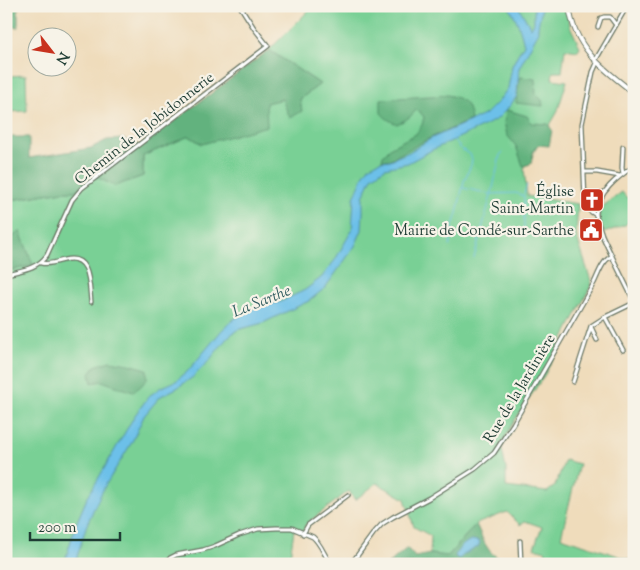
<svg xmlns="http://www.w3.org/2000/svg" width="640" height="570" viewBox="0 0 640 570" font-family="'Sorts Mill Goudy',serif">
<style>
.green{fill:#79d095;stroke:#4c8664}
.forest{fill:#62b27e;stroke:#407859}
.water{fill:#6cc0e9;stroke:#467e8e}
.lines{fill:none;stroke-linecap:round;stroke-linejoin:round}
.stream{stroke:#6cc0e9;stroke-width:1}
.minor-casing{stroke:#687563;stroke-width:5.5}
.major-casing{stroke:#687563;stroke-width:6}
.minor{stroke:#fff;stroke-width:3}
.major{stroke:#fff;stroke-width:4}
.labels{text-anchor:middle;stroke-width:4.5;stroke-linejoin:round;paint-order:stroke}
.street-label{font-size:15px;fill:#1f3d34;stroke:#f7f3e8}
.poi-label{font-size:15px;fill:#1f3d34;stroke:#f7f3e8;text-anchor:end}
.water-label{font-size:16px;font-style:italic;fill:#325e61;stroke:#f7f3e8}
</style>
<rect width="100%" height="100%" fill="#f7f3e8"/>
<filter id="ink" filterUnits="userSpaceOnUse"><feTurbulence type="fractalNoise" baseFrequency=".02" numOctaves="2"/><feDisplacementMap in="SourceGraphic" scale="10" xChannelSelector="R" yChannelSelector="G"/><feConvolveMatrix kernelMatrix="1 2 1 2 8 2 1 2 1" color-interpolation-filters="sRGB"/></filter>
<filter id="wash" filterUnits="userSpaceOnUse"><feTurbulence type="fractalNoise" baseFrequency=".0096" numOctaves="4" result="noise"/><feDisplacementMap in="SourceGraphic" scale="20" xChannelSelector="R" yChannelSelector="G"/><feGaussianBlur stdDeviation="1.12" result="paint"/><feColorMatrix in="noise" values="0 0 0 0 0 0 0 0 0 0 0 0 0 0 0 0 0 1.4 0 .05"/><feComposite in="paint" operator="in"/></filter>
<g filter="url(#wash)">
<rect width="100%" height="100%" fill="#efdcbb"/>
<path class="green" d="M313,6H557L567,7L570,26L580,47L577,51L565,49L562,72H553L552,79L567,81L557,113L524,169L527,196L578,204L576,235L592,284L545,374L515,420L501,445L506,469V487L547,492L555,486L565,460L579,464L561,537L634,561V564H542L546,551L534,548L542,527L525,521L520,525L507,512L476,524L448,556L430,554L431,536L414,527L405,499L377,483L355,500L349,491L306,524L303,531L294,530L289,564H6V272L33,265L20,232L6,242V201L63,191H75L94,176L115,186L143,176V156L189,136L202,144L265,103L282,99H300L320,84L269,50Z
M26,75L27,111L9,112L8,76Z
M622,192L627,198L629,196L634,202V218L625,225L604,233L599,218V209Z"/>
<path class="forest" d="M6,6H18V27L6,28Z
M269,50L320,84L300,99L302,111L290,118L282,99L266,103L267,126L202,144L189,136L143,156V176L115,186L94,176L75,191H63L6,201V137H29V158L91,148L107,140L123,139L141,146Z
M522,77L535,79L536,94L542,100L543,106L516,103L519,78Z
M447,95C464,99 468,102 471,120L430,138L389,160H382L383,155L391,147L416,134L422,125L424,117L419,111L416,110C411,117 406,120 397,124C390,121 386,119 381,113V99Z
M507,110L527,116L532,123L548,124L552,130L549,146L538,145L534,149L531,164L523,166L516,146L507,135L504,122Z
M20,231L33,265L6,272V242Z
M110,361L129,364L147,369V379L141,386L133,392L102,381L92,383L90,373L95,366Z
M476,524C480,532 483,542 489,550C493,555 499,558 504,564H388L407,548L415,557L430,554L448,556Z"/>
<path class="water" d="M508,6H518L531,28L534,22V6H541C542,16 537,23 538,33L519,68L517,96L509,107L497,119L488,124L432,150L408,163L385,168L372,177L363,197V212L362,230L355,246L325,288L309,301L263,323L237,330L228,337L207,363L193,377L177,388L161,396L153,405L144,416L132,442L105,486L95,506L86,527L75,564H64L76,524L87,498L135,415L149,396L160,388L176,381L188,371L222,330L234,319L256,307L280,302L305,290L322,277L335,260L352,230L354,198L364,174L370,166L380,161L390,160L409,152L432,138L486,114L498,102L508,88L512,66L518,54L524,45C521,31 517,18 508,6Z
M472,540L479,541L480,543L478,547L465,554L459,559L455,557C456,550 465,542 472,540Z"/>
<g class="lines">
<path class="stream" d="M463,188L490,194L516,193L524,196V231
M524,194L527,185
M450,246L452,229L457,213L464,181L471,165L472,159L470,154L461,149L453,139
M474,258L493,188L500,155L503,152"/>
</g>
</g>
<g filter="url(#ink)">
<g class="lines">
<defs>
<path id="minor" d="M627,8L634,11
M598,27L601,18L604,17H610L616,25
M595,61L627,6
M623,147L622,168L623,174
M634,166C618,177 598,192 596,213C596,220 600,228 602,235C612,257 623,279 634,301
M584,172H597L620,176
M596,215L590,211L585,201L582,124L593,72L597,63
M41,263C48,265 57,262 64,260C91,253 89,284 91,302
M6,274C22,270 37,269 47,255L72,200L82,188L268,46L254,28L240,6
M605,317L623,350
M591,327L597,340
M573,382L591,326L605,317L634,303
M303,534L308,525L348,495
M520,541L521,564
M166,564L170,558L176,555L203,550L215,546L239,535L258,529L276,528H292L313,537C321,544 324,555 331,564
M351,564L373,534L382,524L393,517L429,498L475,469L494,453L513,424L594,283C599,273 602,261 612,256"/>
<path id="major" d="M569,6C574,48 603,69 634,93"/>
</defs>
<use href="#minor" class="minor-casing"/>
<use href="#major" class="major-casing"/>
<use href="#minor" class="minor"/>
<use href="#major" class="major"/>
</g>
</g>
<defs>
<symbol id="church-square" viewBox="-11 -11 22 22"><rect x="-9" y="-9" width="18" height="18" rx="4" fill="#c8321e" stroke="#f7f3e8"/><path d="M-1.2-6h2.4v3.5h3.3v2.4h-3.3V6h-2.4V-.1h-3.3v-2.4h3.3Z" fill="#fff"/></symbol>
<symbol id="civic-square" viewBox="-11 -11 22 22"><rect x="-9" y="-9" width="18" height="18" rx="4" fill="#c8321e" stroke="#f7f3e8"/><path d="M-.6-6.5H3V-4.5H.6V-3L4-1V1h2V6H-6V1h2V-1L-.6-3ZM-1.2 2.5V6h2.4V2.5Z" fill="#fff"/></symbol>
</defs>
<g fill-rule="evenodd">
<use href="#church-square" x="578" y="186" width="28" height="28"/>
<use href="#civic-square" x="577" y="216" width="28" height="28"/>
</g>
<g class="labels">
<g class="street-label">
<text transform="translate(144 128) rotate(-38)" y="5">Chemin de la Jobidonnerie</text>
<text transform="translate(519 388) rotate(-59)" y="5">Rue de la Jardinière</text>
</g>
<g class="poi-label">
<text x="574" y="196">Église<tspan x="574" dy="17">Saint-Martin</tspan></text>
<text x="574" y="235">Mairie de Condé-sur-Sarthe</text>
</g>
<g class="water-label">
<text transform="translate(261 300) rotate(-22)" y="6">La Sarthe</text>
</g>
</g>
<rect width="640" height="570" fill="none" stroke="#f7f3e8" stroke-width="25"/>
<g transform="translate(52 52) rotate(121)"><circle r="24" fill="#f7f3e8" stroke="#a1aaa0"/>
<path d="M0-4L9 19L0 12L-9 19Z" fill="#c8321e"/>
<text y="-8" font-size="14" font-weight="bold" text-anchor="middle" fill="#1f3d34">N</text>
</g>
<path d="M30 532v8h90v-8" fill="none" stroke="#1f3d34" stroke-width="2.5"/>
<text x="38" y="532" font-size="15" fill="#1f3d34" stroke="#f7f3e8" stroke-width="4" paint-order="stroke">200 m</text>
</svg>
